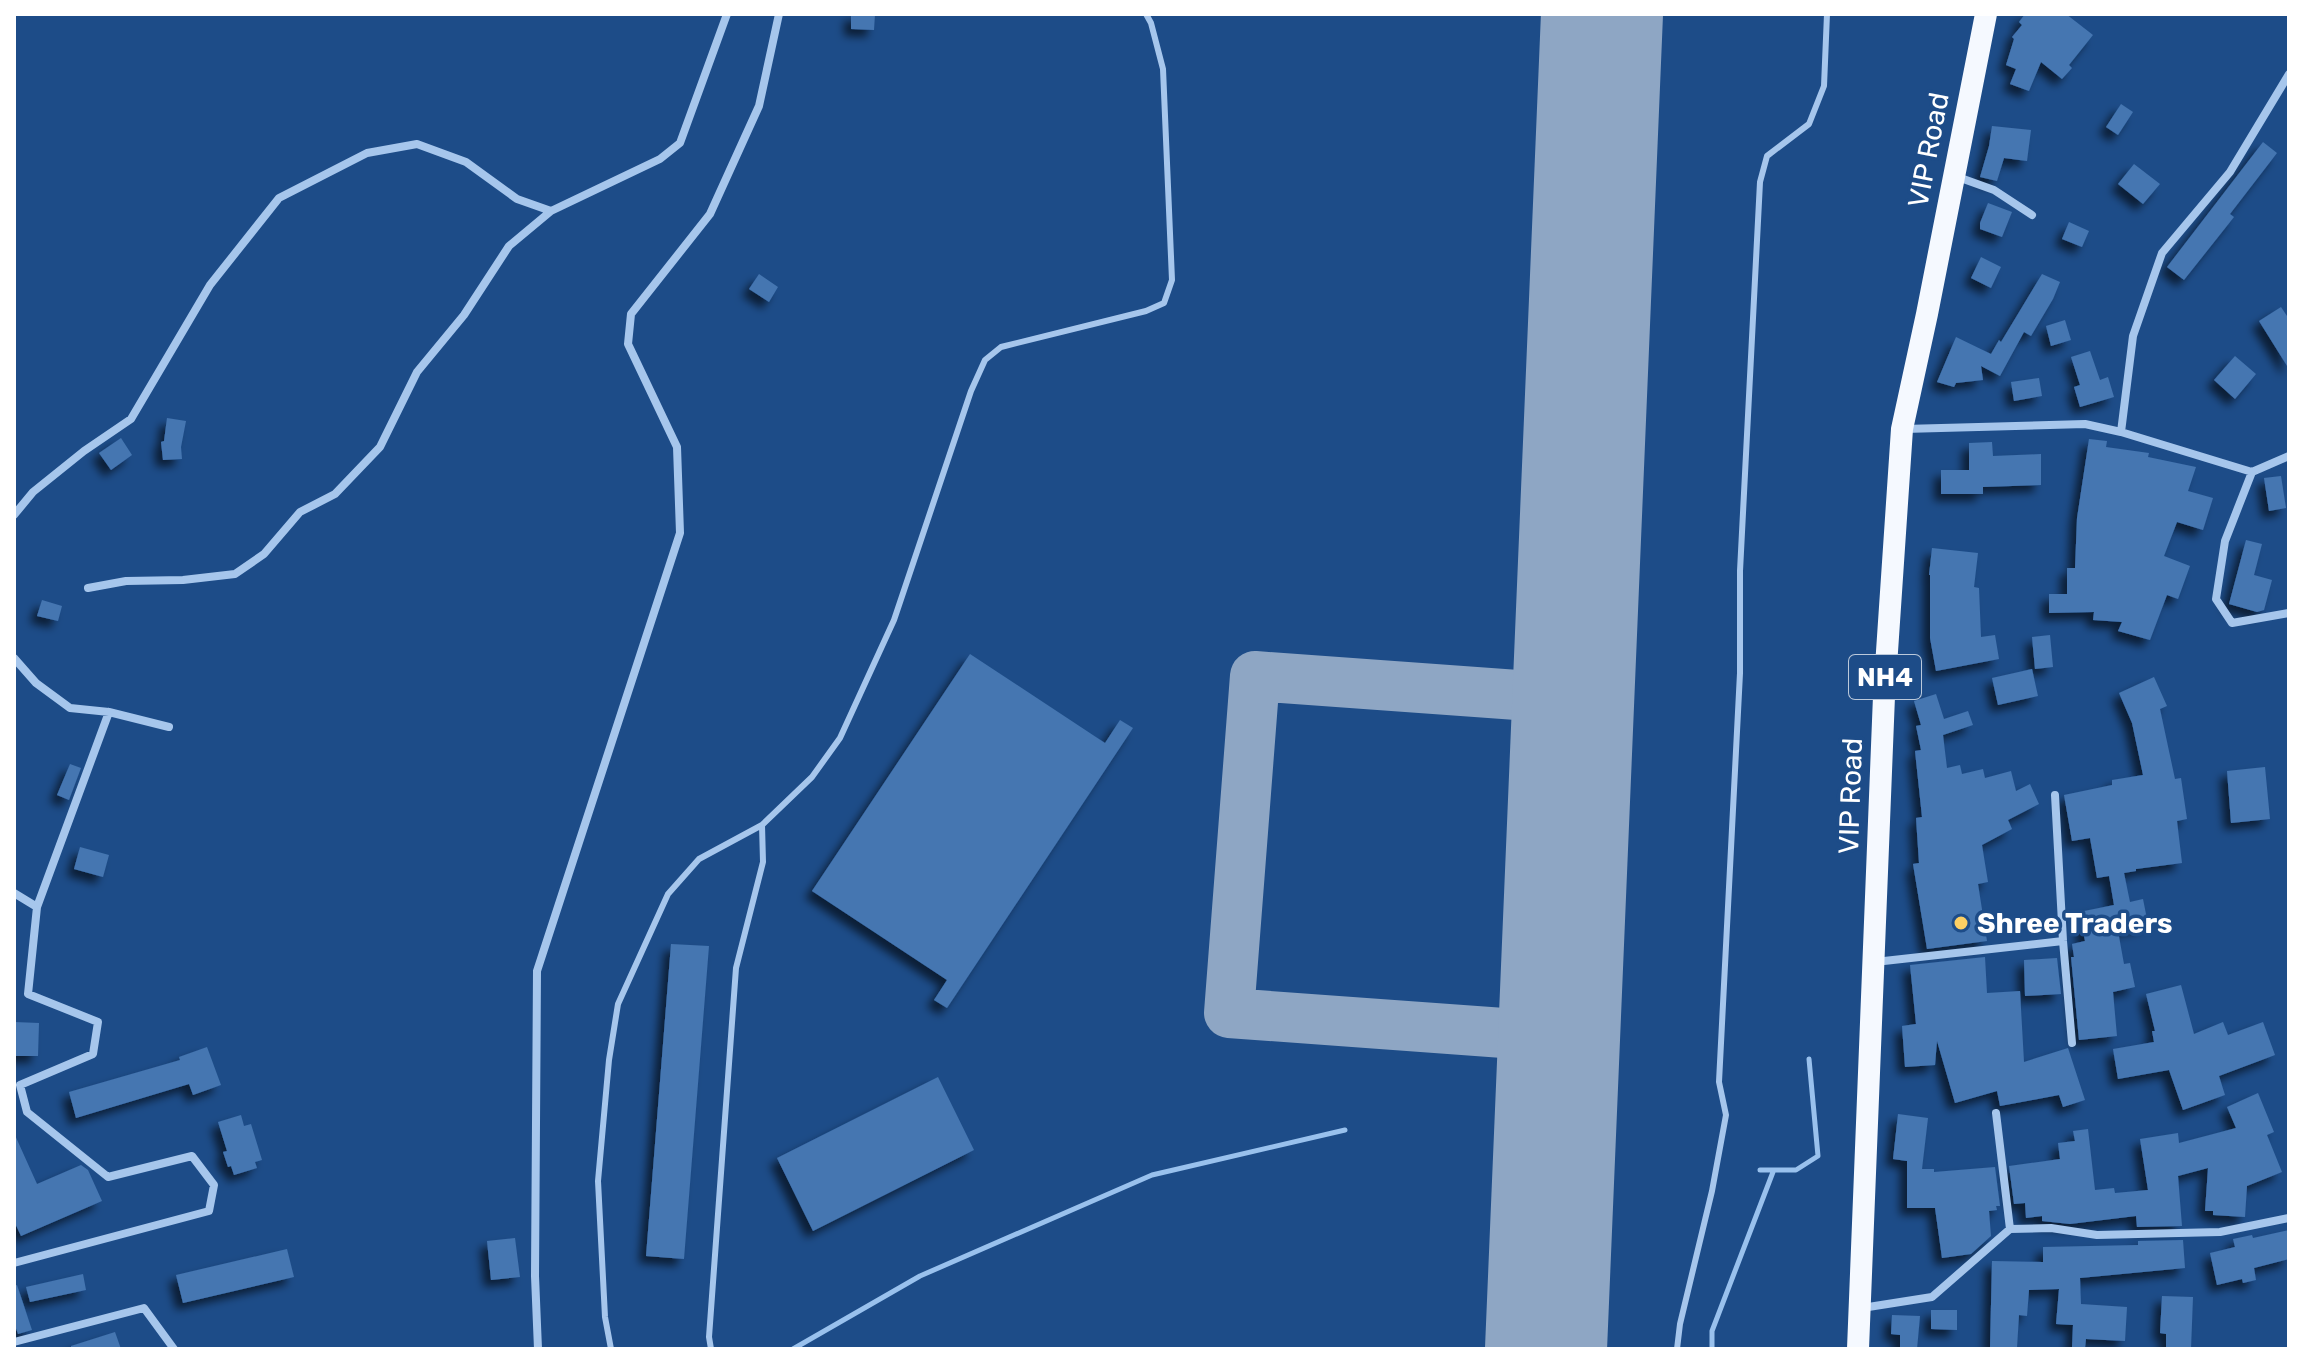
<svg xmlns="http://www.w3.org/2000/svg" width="2303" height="1363" viewBox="0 0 2303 1363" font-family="Rubik,sans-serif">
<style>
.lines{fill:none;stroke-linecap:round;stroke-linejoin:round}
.stream{stroke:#99c1ed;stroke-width:5}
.taxiway{stroke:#8ea6c4;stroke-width:50}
.runway{stroke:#8ea6c4;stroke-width:122}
.building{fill:#4576b1;filter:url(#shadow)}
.service{stroke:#a6c6ec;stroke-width:6}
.minor{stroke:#a6c6ec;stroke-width:8}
.trunk{stroke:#f5f9ff;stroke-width:22}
.poi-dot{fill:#fccf64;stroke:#1d4c88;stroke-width:3}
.labels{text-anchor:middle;stroke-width:7;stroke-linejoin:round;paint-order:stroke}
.shield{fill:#1d4c88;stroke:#bbc9db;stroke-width:2}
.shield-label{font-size:26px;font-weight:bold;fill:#fff}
.street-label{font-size:28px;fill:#fff;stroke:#1d4c88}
.poi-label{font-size:28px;font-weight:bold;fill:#fff;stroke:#1d4c88;text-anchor:start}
</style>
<defs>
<filter id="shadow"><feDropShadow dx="-7" dy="7" stdDeviation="4" flood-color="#0009"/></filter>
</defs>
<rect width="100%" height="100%" fill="#1d4c88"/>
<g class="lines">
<path class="stream" d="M1760,1170H1796L1818,1156L1809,1059
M793,1349L920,1276L1152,1175L1345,1130
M1712,1349V1331L1773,1172"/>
<path class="taxiway" d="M1559,1037L1229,1013L1255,676L1573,699"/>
<path class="runway" d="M1546,1349L1602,14"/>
</g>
<path class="building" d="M851,14H875L874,30L851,29Z
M2025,14H2066L2093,35L2069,65L2072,68L2062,79L2041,62L2029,91L2010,84L2016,69L2006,65L2014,39L2012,37L2022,25L2019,22Z
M2121,104L2133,112L2118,135L2106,127Z
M1992,126L2031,130L2027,161L2004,158L1997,181L1980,177L1989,146Z
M2263,142L2277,153L2230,214L2234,217L2184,280L2167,267Z
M2134,164L2160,184L2143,204L2118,184Z
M1988,203L2012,212L2002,237L1980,229V223Z
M2069,222L2089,231L2082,247L2062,239Z
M1981,257L2001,267L1991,288L1971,278Z
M759,274L778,287L769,302L749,289Z
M2042,274L2060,282L2053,299L2031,336L2024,332L2000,376L1981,366L1983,380L1956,383L1954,387L1937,382L1956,337L1991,354L1999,340L2001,342Z
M2281,307L2289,319V369L2259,321Z
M2065,320L2071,340L2051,346L2046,326Z
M2090,351L2100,380L2108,377L2114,397L2080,407L2074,387L2080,385L2071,357Z
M2235,356L2256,374L2235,399L2214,380Z
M2039,378L2042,396L2014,401L2011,382Z
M167,418L186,421L181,447L182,459L163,460L161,442L164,441Z
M121,438L132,455L111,470L99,453Z
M2089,439L2107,441L2106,447L2149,453L2148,457L2196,467L2188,491L2213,498L2203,530L2177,522L2164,556L2190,566L2178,599L2167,595L2150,640L2118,631L2122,622L2093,620L2094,612L2049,613V594H2067V568H2075L2077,518Z
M1992,442L1993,456L2041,454V485L1983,487V494H1941V470H1969V443Z
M2281,476L2286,508L2269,511L2264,478Z
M2246,540L2262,544L2254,575L2272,580L2264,610L2257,612L2229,604Z
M1932,548L1978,553L1974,587L1979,588L1981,637L1995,635L1999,659L1936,671L1930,638V575H1929Z
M42,600L62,606L58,621L37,616Z
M2050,635L2053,667L2035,669L2032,637Z
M970,654L1105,743L1120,720L1133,728L947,1008L934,1000L947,980L812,891Z
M2032,669L2038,696L1998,705L1992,678Z
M2154,677L2167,706L2160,709L2175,779L2181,778L2187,819L2177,821L2182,863L2136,869V871L2124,873L2130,902L2143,899L2148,924L2118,931L2124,964L2130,963L2135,987L2113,992L2117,1036L2079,1040L2071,957H2074L2072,944L2085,941L2079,912L2114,905L2109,876L2097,878L2090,838L2072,841L2064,795L2112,785V780L2143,775L2132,723L2119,693Z
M1936,694L1944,719L1968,711L1973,725L1943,735L1947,768L1960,765L1962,774L1983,769L1985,778L2011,771L2016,791L2030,784L2039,804L2008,820L2012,829L1982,845L1988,882L1978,884L1987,941L1927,949L1913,864L1919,863L1916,818L1922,817L1915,751L1921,750L1916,726L1921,725L1914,701Z
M70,764L81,768L69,800L57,795Z
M2265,767L2270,819L2231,823L2227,771Z
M80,847L109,855L103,877L74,869Z
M671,944L709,946L684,1259L646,1256Z
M1985,957L1987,993L2020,991L2024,1062L2068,1048L2085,1100L2063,1107L2059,1095L2000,1106L1997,1091L1955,1103L1937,1041L1935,1065L1905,1067L1902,1026L1916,1024L1910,965Z
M2057,958L2061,994L2025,996L2024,960Z
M2181,985L2194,1034L2223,1022L2228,1035L2263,1022L2275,1055L2219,1076L2225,1095L2183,1110L2169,1070L2118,1079L2113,1049L2154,1042L2152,1031H2155L2146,994Z
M14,1022L39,1023L38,1056H14Z
M207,1047L221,1085L193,1095L189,1084L76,1118L69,1092L180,1060L179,1057Z
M938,1077L974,1150L813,1231L777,1158Z
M2258,1093L2274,1132L2267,1135L2282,1172L2247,1186L2245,1217L2213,1215V1211H2205L2208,1168L2178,1176L2182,1226L2137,1227L2136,1216L2070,1224L2042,1221V1216L2026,1218L2025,1203L2014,1204L2009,1166L2060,1159L2058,1143L2075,1141L2073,1131L2088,1129L2095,1190L2114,1188L2115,1193L2148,1190L2140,1139L2178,1133L2179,1143L2236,1128L2227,1107Z
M1898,1114L1928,1118L1922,1169H1934V1172L1995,1167L2000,1206H1996L1997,1210L1989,1211L1991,1236L1971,1254L1942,1258L1935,1208H1907V1161L1893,1159Z
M241,1115L244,1126L251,1124L262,1160L255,1162L257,1168L234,1175L231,1166L228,1167L223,1152L227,1151L218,1122Z
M14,1133L37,1184L81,1165L88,1170L102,1201L21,1236L14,1221Z
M2289,1230V1259L2254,1268L2256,1280L2243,1283L2242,1279L2217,1285L2210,1253L2235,1247L2233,1239L2252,1235L2253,1238Z
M515,1238L520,1277L491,1280L487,1241Z
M2183,1240L2185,1268L2080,1278L2081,1304L2127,1307L2125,1341L2086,1339L2085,1348L2072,1347L2073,1325L2056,1324L2059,1289L2029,1290L2027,1316L2019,1315L2017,1348L1990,1347L1992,1261L2043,1262V1247L2138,1245V1241Z
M287,1249L294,1277L183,1303L176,1275Z
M83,1274L86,1290L30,1302L26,1287Z
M17,1285L32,1330L18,1334L14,1323V1286Z
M2162,1296L2193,1297L2191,1349H2166V1334L2160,1333Z
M1931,1310H1957V1330L1931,1329Z
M1892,1315L1920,1316L1917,1349H1900V1335L1891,1334Z
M115,1332L121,1349H71V1346Z"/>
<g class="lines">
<path class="service" d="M611,1349L605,1317L598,1181L609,1060L618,1004L668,894L699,859L762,825L812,777L840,738L894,620L971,391L985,360L1001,347L1146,311L1164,303L1172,280L1163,69L1151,23L1146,14
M711,1349L709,1337L736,968L763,862L762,825
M1677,1349L1680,1324L1712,1191L1726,1115L1719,1082L1740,673V571L1760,182L1767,156L1809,124L1824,86L1827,14"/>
<path class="minor" d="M1955,176L1994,190L2032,215
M1904,429L2085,424L2121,432L2252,472L2289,456
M2121,432L2133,336L2162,253L2230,172L2289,74
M2252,472L2225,541L2216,599L2232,623L2289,613
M14,515L33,492L84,451L131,419L210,285L279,198L367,153L417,144L466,162L517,199L551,211
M88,588L126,581L183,580L235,574L264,554L300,512L335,494L380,447L417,372L464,315L509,246L551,211L660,159L680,143L727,14
M14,658L36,683L70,708L109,712L169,727
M2055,795L2063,941L2072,1043
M14,893L37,907L28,994L98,1022L93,1054L20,1085L27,1112L108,1177L192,1156L214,1185L209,1211L14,1263
M37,907L109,712
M1875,962L2063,941
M1996,1113L2010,1229
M1862,1308L1932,1297L2010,1229L2051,1228L2097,1235L2220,1232L2289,1218
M14,1342L144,1308L174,1349
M538,1349L535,1276L537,971L680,533L677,447L628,344L631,314L710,214L759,106L779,14"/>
<path class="trunk" d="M1858,1349L1884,696L1902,429L1927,314L1986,14"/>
</g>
<circle class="poi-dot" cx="1961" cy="923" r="8"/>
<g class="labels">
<rect class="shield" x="1849" y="655" width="72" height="44" rx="6"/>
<g class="shield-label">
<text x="1885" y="686">NH4</text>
</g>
<g class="street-label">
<text transform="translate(1928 150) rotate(-79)" y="10">VIP Road</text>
<text transform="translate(1850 796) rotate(-88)" y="10">VIP Road</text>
</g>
<g class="poi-label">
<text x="1977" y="933">Shree Traders</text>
</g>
</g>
<rect width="2303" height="1363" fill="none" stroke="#ffffff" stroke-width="32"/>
</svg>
